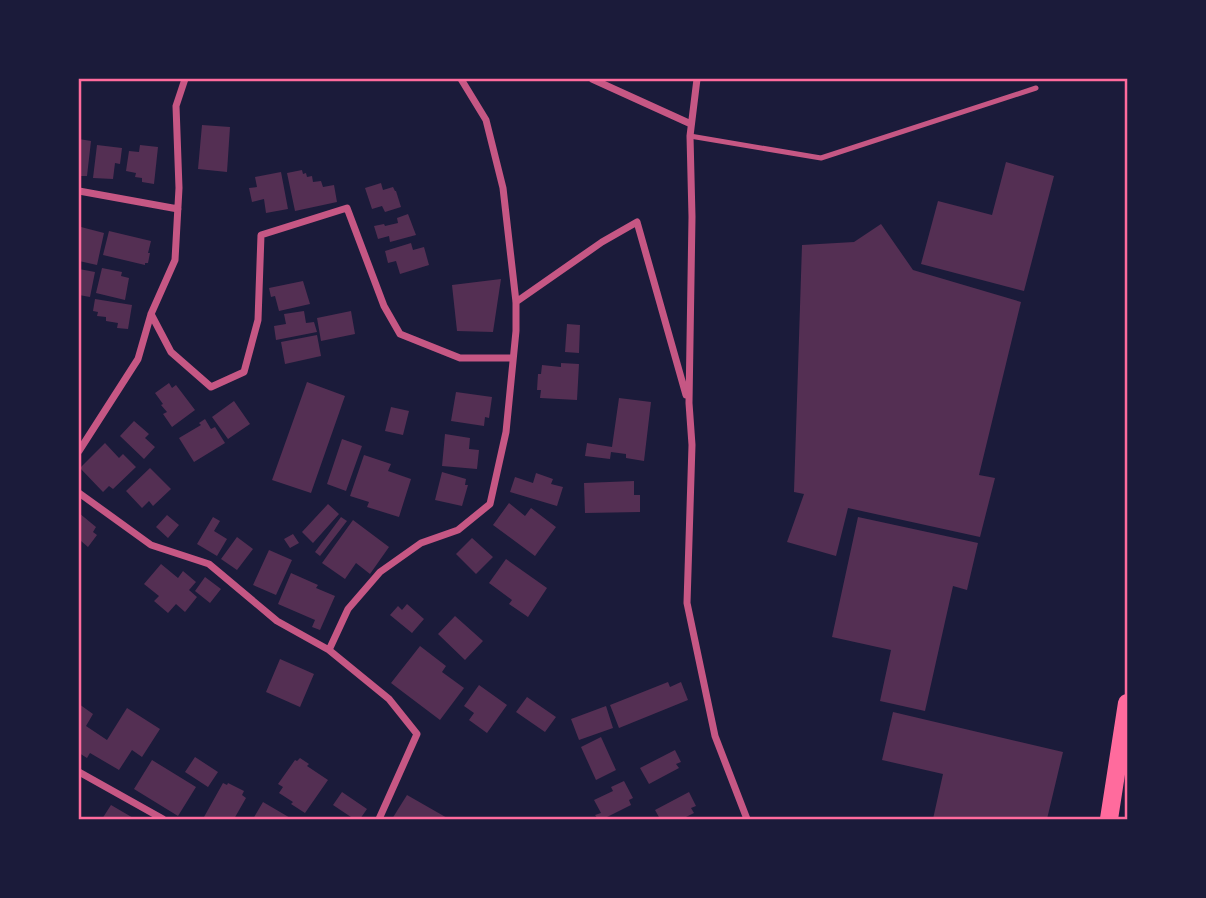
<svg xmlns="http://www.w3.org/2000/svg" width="1206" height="898" viewBox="0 0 1206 898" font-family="Karla,sans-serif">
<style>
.building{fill:#542f53}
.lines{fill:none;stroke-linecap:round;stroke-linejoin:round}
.service{stroke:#c65784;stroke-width:5}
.minor{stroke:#c65784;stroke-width:7}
.primary{stroke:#ff6b9d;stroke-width:18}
.neatline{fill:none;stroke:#ff6b9d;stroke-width:2.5}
</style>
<rect width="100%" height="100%" fill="#1b1b3a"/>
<path class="building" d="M202,125L230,127L227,172L198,169Z
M79,139L91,141L87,176H79Z
M97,145L122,148L120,164L115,163L113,179L93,178Z
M140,145L158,147L154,184L142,182V178L135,177L136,173L126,171L129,151L139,152Z
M1006,162L1054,176L1024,291L921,264L938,201L992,215Z
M302,170L303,174L306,173L307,177L312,176L313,182L321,181L323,187L334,185L337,202L295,211L287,173Z
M281,172L288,209L266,213L264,199L252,202L249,188L257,187L255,177Z
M381,183L383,190L393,187L395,191H396L401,207L385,212L382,206L372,209L365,188Z
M408,214L416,235L390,242L389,236L378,239L374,226L384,224L385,226L398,223L397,218Z
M881,224L913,270L1021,302L979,475L995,478L980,537L848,508L836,556L787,542L804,494L794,492L802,245L854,242Z
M81,227L104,233L97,265L79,261V236Z
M109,231L151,241L148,253H150L148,263H145V265L103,255Z
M411,243L413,250L424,247L429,265L400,274L396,261L388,263L385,251Z
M102,268L122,272L121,276L129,278L125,300L96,293Z
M79,269L95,272L90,297L79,295Z
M501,279L493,332L457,331L452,285Z
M303,281L310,304L279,311L275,296L271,297L269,288Z
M95,299L132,305L128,329L117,328L118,323L106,321V317L97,316L98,312L93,311Z
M304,311L306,323L314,322L317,332L276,340L274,326L286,324L284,314Z
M351,311L355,334L321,341L317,318Z
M567,324L580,325L579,353L565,352Z
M317,335L321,356L285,364L281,342Z
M561,363L579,364L577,400L540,398L541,390H537L538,374H541L542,365L561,367Z
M307,382L345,396L311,493L272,480Z
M169,383L172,388L176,385L195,410L172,427L163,414L167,412L161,405L163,404L155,393Z
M456,392L492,397L489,418L485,417L484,426L451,421Z
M619,398L651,402L644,461L626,458V454L611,452L610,459L585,456L587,443L612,447Z
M234,401L250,424L228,439L212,417Z
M391,407L409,411L403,435L385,431Z
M205,419L211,429L215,427L225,443L194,462L179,438L201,425L199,423Z
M134,421L149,434L145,438L155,447L144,459L120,436Z
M445,434L470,438L469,449L479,450L477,469L442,466Z
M342,439L362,446L346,491L327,484Z
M105,443L119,458L123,454L136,467L113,489L109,486L103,492L80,468Z
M364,455L391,464L388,471L411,479L399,517L367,507L369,502L350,496Z
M150,468L171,489L153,506L149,501L142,508L126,491Z
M442,472L466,479L465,485H468L462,506L435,500Z
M536,473L553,479L551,484L563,487L557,506L510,492L515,477L533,483Z
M634,481V495H640V512L585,513L584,483Z
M509,503L525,516L531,508L556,527L535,556L493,525Z
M328,504L339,514L313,543L302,532Z
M79,513L96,527L93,532L97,535L88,547L81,541L79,544Z
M167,515L179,525L168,538L156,527Z
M213,517L220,521L214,531L227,539L217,556L197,544Z
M341,517L347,521L320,556L315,552Z
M858,517L978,543L967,590L953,586L925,711L880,701L891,650L832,637Z
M353,520L389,547L370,574L356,563L345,579L322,563Z
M293,534L299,543L290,548L284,539Z
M237,537L253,549L237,570L221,559Z
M472,538L493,557L476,574L456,554Z
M269,550L292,560L276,595L253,585Z
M506,559L547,588L528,617L509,604L512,600L489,583Z
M161,564L178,578L183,571L196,582L189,590L197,597L185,612L176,604L168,613L154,601L159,596L144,584Z
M291,573L318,585L316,588L335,596L320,630L312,627L315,620L278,604Z
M205,577L221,589L210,603L195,591Z
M407,604L424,619L412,633L390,615L398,606L402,610Z
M455,616L483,641L465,660L438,634Z
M420,646L446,666L442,672L464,688L440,720L391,683Z
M280,659L314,674L300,707L266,692Z
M668,682L670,687L681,682L688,700L619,728L610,705Z
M479,685L507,705L487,733L469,720L474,713L464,706Z
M527,697L556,717L545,732L516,712Z
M79,704L93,714L86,726L107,740L127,708L160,729L142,757L132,750L119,770L90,753L87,758L79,753Z
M606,706L613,728L579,740L571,719Z
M893,712L1063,752L1047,819H933L943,774L882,760Z
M601,737L616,770L596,780L581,747Z
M675,750L681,762L676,764L679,768L649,784L640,768Z
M195,757L218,772L208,787L185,772Z
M300,758L309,764L307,766L328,780L305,813L291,804L293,802L279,793L283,787L278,784L295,760L297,761Z
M152,760L196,787L178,816L134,789Z
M624,781L633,798L629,800L631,805L603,819H598L595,815L601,813L594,800L613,791L611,787Z
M223,783L227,785L228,783L244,791L242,795L246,798L234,819H209L204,817Z
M342,792L367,809L360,819H354L333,805Z
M689,792L696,806L691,808L694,813L682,819H660L655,810Z
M407,795L449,819H392Z
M263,802L292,819H253Z
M111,805L135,819H102Z"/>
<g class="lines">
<path class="service" d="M690,136L821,158L1036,88"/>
<path class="minor" d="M592,79L691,124
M697,79L690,136L692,217L689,403L692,445L687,603L715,736L747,819
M79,191L178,209
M516,302L602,242L637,222L686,395
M151,314L171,352L211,387L244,372L258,320L261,235L347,208L384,306L400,334L460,358H513
M79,451L138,359L151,314L175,260L179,188L176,106L185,79
M79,493L151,545L209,564L277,621L329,650L389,699L417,734L379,819
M329,650L348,609L380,572L421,543L458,530L490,504L506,432L516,331V302L503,188L486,120L461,79
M79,772L163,819"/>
<path class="primary" d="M1109,819L1127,703"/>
</g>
<rect width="1206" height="898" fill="none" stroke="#1b1b3a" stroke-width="161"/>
<rect x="80" y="80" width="1046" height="738" class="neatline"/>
</svg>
